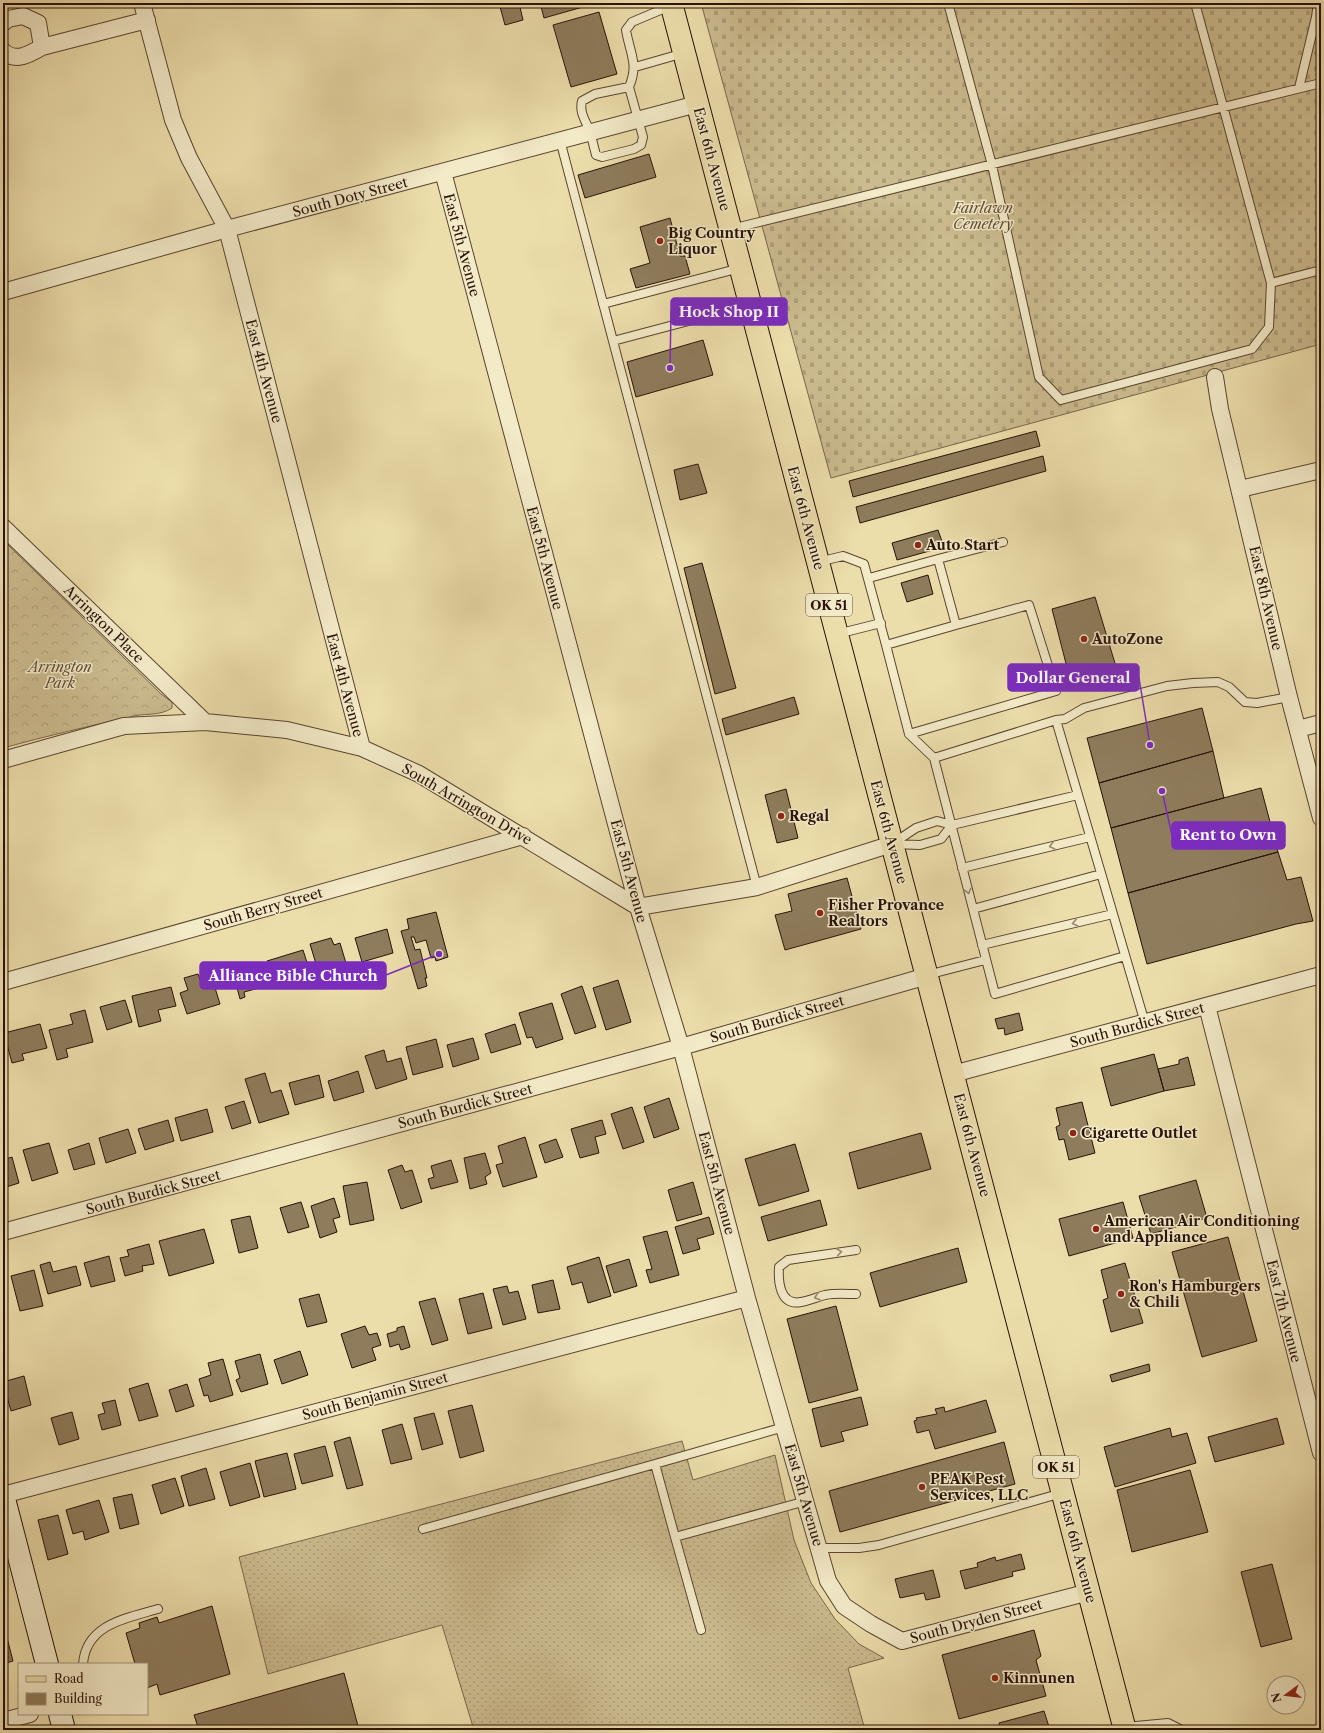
<svg xmlns="http://www.w3.org/2000/svg" width="1324" height="1733" viewBox="0 0 1324 1733" font-family="'Libre Caslon Text',serif">
<style>
.grass{fill:url(#grass-dots);stroke:#7a664b}
.forest{fill:url(#forest-crowns);stroke:#7a664b}
.cemetery{fill:url(#cemetery-stones);stroke:#7a664b}
.building{fill:#8e7c5c;stroke:#291107}
.lines{fill:none;stroke-linecap:round;stroke-linejoin:round}
.lane-casing{stroke:#5a4430;stroke-width:10}
.street-casing{stroke:#5a4430;stroke-width:18}
.secondary-casing{stroke:#291107;stroke-width:24}
.primary-casing{stroke:#291107;stroke-width:24}
.lane{stroke:#f3eac8;stroke-width:8}
.street{stroke:#f3eac8;stroke-width:16}
.secondary{stroke:#f3eac8;stroke-width:22}
.primary{stroke:#ecdeab;stroke-width:22}
.oneway{stroke:#988871}
.poi-dot{fill:#8f2418;stroke:#f3eac8;stroke-width:1.5}
.labels{text-anchor:middle;stroke-width:3;stroke-linejoin:round;paint-order:stroke}
.shield{fill:#f3eac8;stroke:#665241;stroke-width:1}
.shield-label{font-size:13px;font-weight:bold;fill:#291107}
.street-label{font-size:14px;fill:#291107;stroke:#f3eac8}
.park-label{font-size:14px;font-style:italic;fill:#624c37;stroke:#f3eac8}
.poi-label{font-size:14px;font-weight:bold;fill:#291107;stroke:#f3eac8;text-anchor:start}
.leader{fill:none;stroke:#7b2cbf;stroke-width:1.5}
.callout-dot{fill:#7b2cbf;stroke:#f3eac8;stroke-width:1.5}
.callout{fill:#7b2cbf;stroke:#7b2cbf;stroke-width:1.5}
.callout-label{font-size:15px;text-anchor:middle;font-weight:bold;fill:#fff}
</style>
<defs>
<pattern id="grass-dots" width="8" height="8" patternUnits="userSpaceOnUse"><rect width="8" height="8" fill="#cbbb8f"/><path d="M2 2h.1M6 6h.1" fill="none" stroke="#aea07a" stroke-width="1.8" stroke-linecap="round"/></pattern>
<pattern id="forest-crowns" width="20" height="18" patternUnits="userSpaceOnUse"><rect width="20" height="18" fill="#cbbb8f"/><path d="M2 6a3 3 0 1 1 6 0M12 15a3 3 0 1 1 6 0" fill="none" stroke="#aea07a"/></pattern>
<pattern id="cemetery-stones" width="16" height="16" patternUnits="userSpaceOnUse"><rect width="16" height="16" fill="#cbbb8f"/><path d="M2 7V4a2 2 0 0 1 4 0v3zM10 15v-3a2 2 0 0 1 4 0v3z" fill="#aea07a"/></pattern>
</defs>
<rect width="100%" height="100%" fill="#ecdeab"/>
<filter id="stains"><feTurbulence type="fractalNoise" baseFrequency=".005" numOctaves="4"/><feColorMatrix values="0 0 0 0 .2 0 0 0 0 .09 0 0 0 0 .02 0 0 0 .5 -.17"/></filter>
<radialGradient id="worn" r=".72"><stop offset=".6" stop-color="#630" stop-opacity="0"/><stop offset="1" stop-color="#630" stop-opacity=".3"/></radialGradient>
<path class="grass" d="M682,1441L693,1480L775,1455L794,1540L811,1583L835,1619L859,1644L884,1658L848,1668L865,1730H474L442,1625L268,1674L239,1557Z"/>
<path class="forest" d="M3,540L161,694L172,702V708C160,716 148,713 134,716C90,726 46,736 3,748Z"/>
<path class="cemetery" d="M701,3H1321V344L831,478Z"/>
<path class="building" d="M499,3H519L523,20L505,25Z
M540,3H597L544,18Z
M599,12L617,74L571,87L553,25Z
M649,154L656,177L585,198L578,175Z
M670,218L680,256H685L690,274L636,288L630,269L650,263L640,227Z
M703,340L713,375L636,397L627,362Z
M1036,431L1040,446L853,497L849,481Z
M1043,456L1046,471L860,523L856,507Z
M698,464L707,493L680,500L674,470Z
M938,530L944,547L897,560L892,543Z
M702,563L736,688L715,694L684,568Z
M928,575L933,594L907,602L901,583Z
M1095,597L1117,670L1071,683L1052,609Z
M794,697L799,714L726,735L722,719Z
M1202,708L1213,751L1099,783L1087,738Z
M1213,751L1224,798L1111,828L1099,783Z
M1261,788L1278,852L1128,893L1111,828Z
M786,789L798,838L777,843L765,795Z
M1278,852L1287,880L1301,877L1313,921L1296,924L1147,964L1128,893Z
M847,878L861,929L785,950L775,915L792,911L788,894Z
M436,912L448,957L436,961L435,957L431,958L426,940L416,943L414,937H411L415,950L420,949L427,978H425L427,986L418,989L401,931L409,929L407,919Z
M387,929L393,953L362,962L355,938Z
M331,938L334,945L340,943L348,970L342,972L345,980L323,987L310,944Z
M303,950L311,975L281,984L279,977L272,979L267,961Z
M242,966L243,970L257,966L263,987L244,992L245,997L240,999L232,969Z
M198,974L201,982L212,978L220,1004L187,1014L180,993L188,990L184,978Z
M618,980L631,1022L606,1030L593,988Z
M582,986L596,1027L575,1034L561,994Z
M171,987L176,1006L158,1010L161,1021L139,1027L132,996Z
M125,1000L132,1022L107,1030L100,1007Z
M552,1003L563,1039L536,1048L532,1037L527,1038L519,1013Z
M85,1010L93,1042L66,1049L68,1057L57,1060L49,1030L73,1024L70,1014Z
M1019,1013L1023,1030L1005,1035L1004,1028L998,1029L995,1019Z
M40,1024L47,1048L22,1054L24,1060L12,1063L4,1033Z
M515,1024L521,1044L491,1053L485,1034Z
M473,1038L479,1059L453,1067L447,1045Z
M436,1039L443,1067L413,1075L406,1047Z
M384,1050L387,1062L401,1058L407,1079L376,1089L365,1056Z
M1154,1054L1164,1091L1111,1106L1101,1068Z
M1188,1057L1195,1085L1164,1091L1158,1069L1179,1064V1060Z
M358,1071L364,1092L334,1101L328,1081Z
M265,1073L271,1093L281,1090L289,1114L259,1123L245,1079Z
M319,1075L324,1097L295,1105L289,1083Z
M669,1098L679,1129L654,1138L644,1107Z
M244,1101L251,1123L232,1129L225,1107Z
M1082,1102L1095,1153L1069,1160L1064,1139L1059,1140L1056,1127L1060,1125L1056,1108Z
M632,1107L644,1142L623,1149L611,1114Z
M207,1109L213,1132L181,1141L175,1118Z
M168,1120L174,1141L145,1150L138,1129Z
M602,1120L606,1134L595,1137L599,1153L580,1158L571,1129Z
M128,1129L136,1153L106,1163L99,1138Z
M921,1133L931,1169L858,1189L849,1153Z
M525,1137L537,1177L503,1187L496,1165L503,1163L498,1146Z
M556,1139L563,1157L545,1163L539,1145Z
M49,1143L58,1173L32,1181L23,1150Z
M89,1143L95,1164L74,1170L68,1150Z
M795,1144L809,1191L759,1206L745,1159Z
M485,1153L491,1173L485,1177L487,1184L470,1189L464,1158Z
M12,1157L19,1183L3,1188V1160Z
M451,1160L458,1182L431,1189L428,1179L434,1177L431,1166Z
M402,1165L405,1172L412,1170L422,1202L401,1209L388,1170Z
M1196,1180L1207,1218L1151,1234L1139,1196Z
M367,1182L374,1220L350,1225L343,1186Z
M693,1182L702,1214L677,1221L668,1190Z
M334,1198L340,1217L333,1219L337,1232L320,1238L311,1206Z
M820,1200L827,1225L768,1241L761,1217Z
M301,1202L309,1227L288,1233L280,1208Z
M1123,1202L1133,1238L1069,1256L1059,1219Z
M250,1216L258,1248L239,1253L231,1220Z
M709,1217L714,1234L697,1239L700,1249L683,1254L675,1227Z
M204,1229L214,1263L169,1276L159,1241Z
M667,1231L679,1275L650,1283L646,1270L652,1269L643,1237Z
M1228,1237L1257,1341L1202,1357L1172,1252Z
M149,1244L154,1264L142,1266L143,1271L125,1276L120,1258L129,1256L127,1250Z
M958,1248L967,1282L880,1307L870,1273Z
M109,1256L115,1281L91,1287L84,1263Z
M599,1257L611,1296L588,1303L582,1282L572,1285L567,1267Z
M629,1259L637,1286L614,1293L606,1266Z
M50,1262L53,1272L76,1266L81,1285L48,1294L40,1265Z
M1125,1263L1143,1323L1111,1332L1103,1300L1108,1298L1101,1270Z
M34,1270L43,1306L20,1311L11,1276Z
M553,1280L560,1309L538,1313L532,1285Z
M507,1286L509,1293L518,1291L526,1319L503,1325L493,1289Z
M483,1293L492,1328L468,1334L459,1299Z
M319,1294L327,1322L307,1327L299,1299Z
M435,1298L448,1340L432,1345L419,1302Z
M836,1306L858,1390L809,1403L787,1319Z
M365,1326L369,1335L377,1333L381,1345L372,1348L376,1360L352,1368L341,1334Z
M404,1326L410,1347L401,1350L399,1344L390,1347L387,1334L397,1331V1328Z
M300,1351L308,1375L282,1384L274,1360Z
M260,1354L268,1384L241,1392L236,1380L240,1378L235,1361Z
M223,1359L233,1395L210,1402L208,1395L204,1396L199,1379L211,1375L208,1363Z
M1149,1364L1150,1371L1112,1382L1110,1375Z
M24,1376L31,1405L11,1411L3,1382Z
M148,1383L158,1416L139,1421L129,1389Z
M187,1384L194,1406L176,1412L169,1390Z
M861,1397L868,1425L841,1432L844,1441L821,1447L812,1409Z
M115,1400L121,1425L102,1430L98,1415L105,1413L102,1403Z
M986,1400L996,1432L935,1449L929,1430L917,1433L914,1421L917,1420L916,1418L937,1414L935,1409L944,1407L945,1412Z
M472,1405L484,1451L460,1458L448,1411Z
M72,1412L79,1439L59,1445L51,1418Z
M434,1413L443,1444L422,1450L414,1418Z
M1277,1418L1284,1444L1215,1462L1208,1437Z
M402,1424L412,1459L391,1464L382,1430Z
M1170,1428L1172,1437L1187,1433L1196,1463L1115,1487L1104,1447Z
M350,1437L363,1485L347,1489L334,1442Z
M1004,1442L1015,1484L840,1532L829,1491Z
M325,1446L333,1476L302,1484L294,1454Z
M287,1453L296,1489L264,1497L255,1461Z
M250,1463L260,1497L230,1506L220,1472Z
M206,1468L215,1499L189,1506L181,1476Z
M1190,1470L1208,1532L1132,1552L1117,1490Z
M175,1478L184,1506L161,1514L152,1485Z
M132,1494L139,1524L120,1529L113,1498Z
M99,1500L109,1532L85,1540L83,1531L73,1534L66,1510Z
M58,1515L68,1554L48,1560L38,1520Z
M1021,1554L1025,1569L1012,1572L1013,1576L965,1589L960,1571L978,1567L977,1563L995,1557L996,1561Z
M1272,1564L1292,1639L1261,1647L1241,1572Z
M933,1570L940,1597L926,1600L924,1593L900,1598L895,1579Z
M212,1606L230,1674L160,1695L157,1684L147,1688V1664H135L126,1633L140,1628L139,1623L157,1617L159,1623Z
M1034,1630L1041,1656L1036,1660L1046,1696L959,1719L942,1655Z
M7,1638L13,1661L3,1664V1639Z
M344,1673L359,1730H199L194,1715Z
M1044,1711L1050,1730H1001L999,1723Z"/>
<g class="lines">
<defs>
<path id="lane" d="M948,3L992,165L1039,377L1061,400L1252,349L1269,327L1271,283L1195,3
M635,67L684,53
M629,87L643,137L641,145L634,149L602,157L596,155C594,147 592,139 590,132C586,121 579,113 582,101L595,94Z
M629,87C639,64 630,54 626,30L632,22L670,6
M1299,88L1316,17L1318,3
M560,140L757,887
M731,229L1321,83
M1271,283L1321,270
M603,304L740,268
M613,341L749,305
M938,559L1003,542
M818,562L843,556L864,564L886,645L956,625L938,559L869,578
M837,634L881,623
M886,645L909,734L1056,691L1029,605L956,625
M1056,720L934,758L995,994L1125,956
M909,734L934,758
M937,821L952,825L941,839L920,845L892,844L916,828Z
M952,825L1078,795
M962,868L1090,837
M973,909L1101,874
M982,945L1113,914
M927,975L985,960
M1145,1023L1056,720L1065,719L1084,708L1167,686L1193,683L1218,682L1229,687L1245,702L1257,703L1289,697
M856,1250L788,1260L779,1267C778,1282 780,1306 801,1302C809,1301 817,1297 825,1295C835,1293 846,1294 856,1294
M784,1427L655,1464L675,1537L806,1501
M423,1529L655,1464
M675,1537L701,1630
M819,1548H859L879,1545L1062,1493
M83,1664C86,1624 127,1618 158,1609
M1125,1727L1168,1723L1182,1730"/>
<path id="street" d="M142,3L173,120L189,158L227,229L362,748
M3,23L8,19L23,16L38,23L42,47C30,54 15,63 3,51
M42,47L147,20
M443,172L638,907L681,1047L747,1298L828,1581L844,1606L871,1624L902,1641L1089,1592
M3,292L227,229L697,104
M1215,377L1220,409L1289,697L1321,818
M1240,489L1321,470
M3,527L205,722
M1298,729L1321,723
M3,760L124,726L205,722L287,730L362,748L419,774L638,907L757,887L892,844
M3,982L523,836
M1207,1006L1321,1453
M953,1074L1321,975
M3,1232L681,1047L927,976
M3,1495L747,1298
M3,1721L30,1714"/>
<path id="secondary" d="M3,1495L47,1664
M60,1714L64,1730"/>
<path id="primary" d="M671,3L1125,1730"/>
</defs>
<use href="#lane" class="lane-casing"/>
<use href="#street" class="street-casing"/>
<use href="#secondary" class="secondary-casing"/>
<use href="#primary" class="primary-casing"/>
<use href="#lane" class="lane"/>
<use href="#street" class="street"/>
<use href="#secondary" class="secondary"/>
<use href="#primary" class="primary"/>
</g>
<defs><path id="oneway-chevron" d="M-2-3.5L2.5 0L-2 3.5" fill="none" stroke-width="1.6" stroke-linecap="round" stroke-linejoin="round"/></defs>
<g class="oneway">
<use href="#oneway-chevron" transform="translate(1052 846) rotate(166)"/>
<use href="#oneway-chevron" transform="translate(968 891) rotate(76)"/>
<use href="#oneway-chevron" transform="translate(1075 923) rotate(167)"/>
<use href="#oneway-chevron" transform="translate(839 1252) rotate(-8)"/>
<use href="#oneway-chevron" transform="translate(817 1297) rotate(164)"/>
</g>
<g class="poi-dot">
<circle cx="660" cy="241" r="4"/>
<circle cx="918" cy="545" r="4"/>
<circle cx="1084" cy="639" r="4"/>
<circle cx="781" cy="816" r="4"/>
<circle cx="820" cy="913" r="4"/>
<circle cx="1073" cy="1133" r="4"/>
<circle cx="1096" cy="1229" r="4"/>
<circle cx="1121" cy="1294" r="4"/>
<circle cx="922" cy="1487" r="4"/>
<circle cx="995" cy="1678" r="4"/>
</g>
<g class="labels">
<g class="shield">
<rect x="806" y="594" width="46" height="22" rx="3"/>
<rect x="1033" y="1456" width="46" height="22" rx="3"/>
</g>
<g class="shield-label">
<text x="829" y="610">OK 51</text>
<text x="1056" y="1472">OK 51</text>
</g>
<g class="street-label">
<text transform="translate(712 159) rotate(75)" y="5">East 6th Avenue</text>
<text transform="translate(350 197) rotate(-15)" y="5">South Doty Street</text>
<text transform="translate(462 245) rotate(75)" y="5">East 5th Avenue</text>
<text transform="translate(264 371) rotate(75)" y="5">East 4th Avenue</text>
<text transform="translate(806 518) rotate(75)" y="5">East 6th Avenue</text>
<text transform="translate(545 558) rotate(75)" y="5">East 5th Avenue</text>
<text transform="translate(1266 598) rotate(77)" y="5">East 8th Avenue</text>
<text transform="translate(104 624) rotate(44)" y="5">Arrington Place</text>
<text transform="translate(345 685) rotate(75)" y="5">East 4th Avenue</text>
<text transform="translate(467 804) rotate(30)" y="5">South Arrington Drive</text>
<text transform="translate(889 832) rotate(75)" y="5">East 6th Avenue</text>
<text transform="translate(629 871) rotate(75)" y="5">East 5th Avenue</text>
<text transform="translate(263 909) rotate(-16)" y="5">South Berry Street</text>
<text transform="translate(777 1019) rotate(-16)" y="5">South Burdick Street</text>
<text transform="translate(1137 1025) rotate(-15)" y="5">South Burdick Street</text>
<text transform="translate(465 1106) rotate(-15)" y="5">South Burdick Street</text>
<text transform="translate(972 1145) rotate(75)" y="5">East 6th Avenue</text>
<text transform="translate(717 1183) rotate(75)" y="5">East 5th Avenue</text>
<text transform="translate(153 1192) rotate(-15)" y="5">South Burdick Street</text>
<text transform="translate(1284 1311) rotate(76)" y="5">East 7th Avenue</text>
<text transform="translate(375 1396) rotate(-15)" y="5">South Benjamin Street</text>
<text transform="translate(804 1495) rotate(74)" y="5">East 5th Avenue</text>
<text transform="translate(1078 1551) rotate(75)" y="5">East 6th Avenue</text>
<text transform="translate(976 1621) rotate(-15)" y="5">South Dryden Street</text>
</g>
<g class="park-label">
<text x="983" y="213">Fairlawn<tspan x="983" dy="16">Cemetery</tspan></text>
<text x="60" y="672">Arrington<tspan x="60" dy="16">Park</tspan></text>
</g>
<g class="poi-label">
<text x="668" y="238">Big Country<tspan x="668" dy="16">Liquor</tspan></text>
<text x="926" y="550">Auto Start</text>
<text x="1092" y="644">AutoZone</text>
<text x="789" y="821">Regal</text>
<text x="828" y="910">Fisher Provance<tspan x="828" dy="16">Realtors</tspan></text>
<text x="1081" y="1138">Cigarette Outlet</text>
<text x="1104" y="1226">American Air Conditioning<tspan x="1104" dy="16">and Appliance</tspan></text>
<text x="1129" y="1291">Ron's Hamburgers<tspan x="1129" dy="16">&amp; Chili</tspan></text>
<text x="930" y="1484">PEAK Pest<tspan x="930" dy="16">Services, LLC</tspan></text>
<text x="1003" y="1683">Kinnunen</text>
</g>
</g>
<path class="leader" d="M670 368L671 311M1150 745L1139 678M1162 791L1172 835M439 954L386 975"/>
<g class="callout-dot">
<circle cx="670" cy="368" r="4"/>
<circle cx="1150" cy="745" r="4"/>
<circle cx="1162" cy="791" r="4"/>
<circle cx="439" cy="954" r="4"/>
</g>
<g class="callout">
<rect x="671" y="298" width="116" height="27" rx="4"/>
<rect x="1008" y="664" width="131" height="27" rx="4"/>
<rect x="1172" y="822" width="113" height="27" rx="4"/>
<rect x="200" y="962" width="186" height="27" rx="4"/>
</g>
<g class="callout-label">
<text x="729" y="317">Hock Shop II</text>
<text x="1073" y="683">Dollar General</text>
<text x="1228" y="840">Rent to Own</text>
<text x="293" y="981">Alliance Bible Church</text>
</g>
<rect width="1324" height="1733" fill="none" stroke="#ecdeab" stroke-width="16"/>
<rect x="4" y="4" width="1316" height="1725" fill="none" stroke="#291107" stroke-width="2"/>
<rect x="8" y="8" width="1308" height="1717" fill="none" stroke="#291107"/>
<rect x="18" y="1663" width="130" height="52" fill="#f3eac8" stroke="#a2937b"/>
<rect x="26" y="1676" width="20" height="6" fill="#ecdeab" stroke="#a2937b"/>
<text x="54" y="1683" font-size="12" fill="#291107">Road</text>
<rect x="26" y="1693" width="20" height="12" fill="#8e7c5c" stroke="#a2937b"/>
<text x="54" y="1703" font-size="12" fill="#291107">Building</text>
<g transform="translate(1286 1695) rotate(255)"><circle r="19" fill="#f3eac8" stroke="#a2937b"/>
<path d="M0-3L7 15L0 10L-7 15Z" fill="#8f2418"/>
<text y="-6" font-size="11" font-weight="bold" text-anchor="middle" fill="#291107">N</text>
</g>
<rect width="100%" height="100%" filter="url(#stains)"/>
<rect width="100%" height="100%" fill="url(#worn)"/>
</svg>
